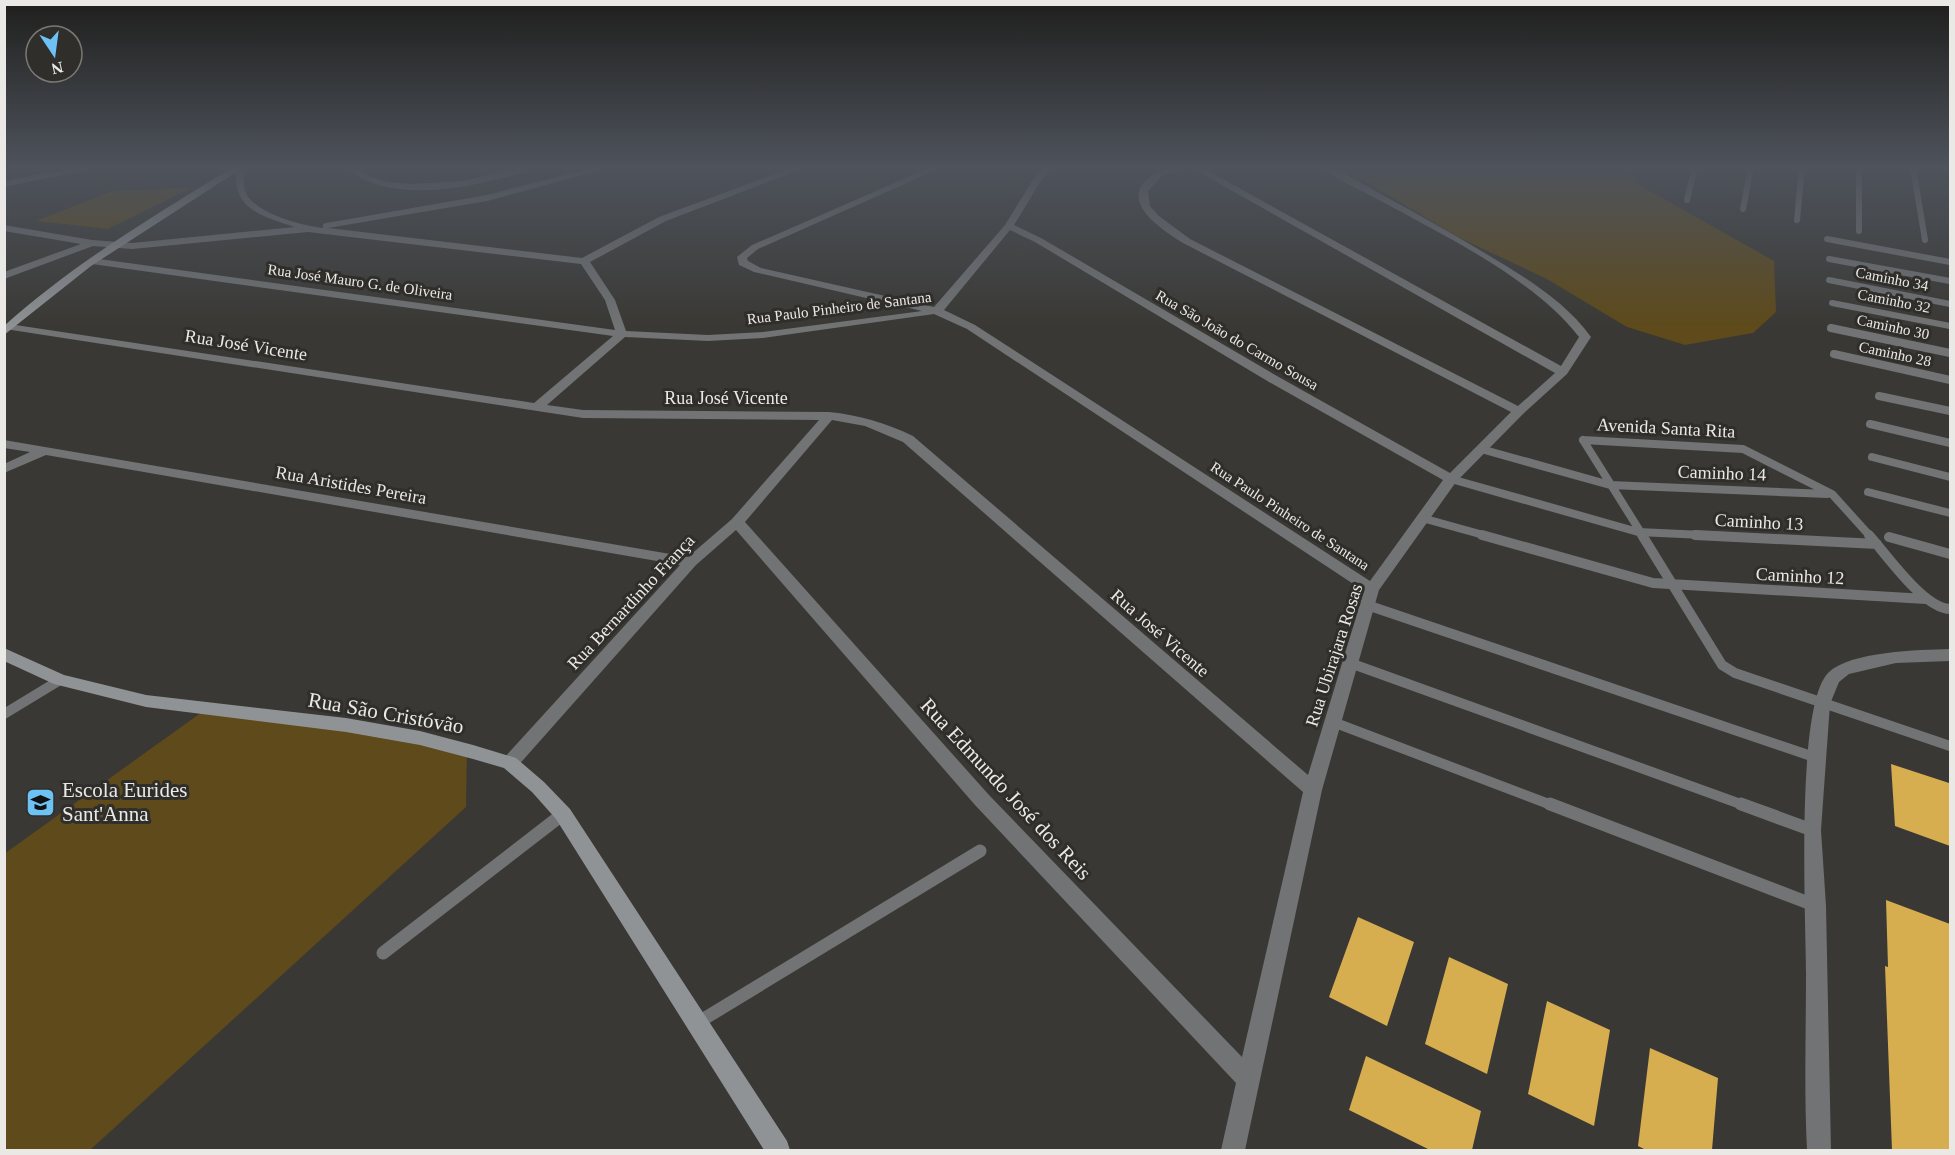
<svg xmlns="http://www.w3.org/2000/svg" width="1955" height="1155" viewBox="0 0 1955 1155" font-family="Georgia,serif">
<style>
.green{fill:#5e4a1a}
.building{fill:#d6ad4f}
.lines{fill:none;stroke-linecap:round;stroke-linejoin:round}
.service-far3{stroke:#717374;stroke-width:6}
.service-far2{stroke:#717374;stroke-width:8}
.service-far1{stroke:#717374;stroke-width:10}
.service{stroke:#717374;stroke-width:13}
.minor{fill:#717374;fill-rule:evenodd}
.secondary{fill:#909395;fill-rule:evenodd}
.labels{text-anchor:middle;stroke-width:6;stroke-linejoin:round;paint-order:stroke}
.far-street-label{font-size:15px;fill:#eae9e6;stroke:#2f2e2a}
.street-label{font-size:18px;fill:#eae9e6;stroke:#2f2e2a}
.near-street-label{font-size:21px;fill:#eae9e6;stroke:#2f2e2a}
.near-poi-label{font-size:21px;fill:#eae9e6;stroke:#2f2e2a;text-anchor:start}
</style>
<rect width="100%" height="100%" fill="#393834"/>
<path class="green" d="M1342,167H1622L1641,186L1774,261L1776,312L1753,333L1685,345L1627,327L1547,279L1458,237Z
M191,188L108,229L36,221L112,191Z
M209,707L467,747L466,807L90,1150H5L4,854Z"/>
<path class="building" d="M1891,764L1949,783L1950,846L1895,826Z
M1886,900L1950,924V1150H1892L1885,966L1888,967Z
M1358,917L1414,942L1387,1026L1329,997Z
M1449,957L1508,984L1487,1074L1425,1044Z
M1547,1001L1610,1030L1594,1126L1528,1094Z
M1650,1048L1718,1078L1712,1150H1646L1638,1146Z
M1366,1056L1481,1111L1472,1150H1430L1349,1110Z"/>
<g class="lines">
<path class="service-far3" d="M1859,167V231
M1913,167L1925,240
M1942,167L1950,169
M1687,200L1695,167
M1743,209L1751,167
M1797,220L1802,167
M1827,239L1950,262
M1829,259L1950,281
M1829,280L1950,304
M1832,303L1950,326
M1831,328H1833"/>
<path class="service-far2" d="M1831,328L1950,353
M1834,354L1950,380
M1879,396L1950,411
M1870,424L1950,443
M1583,440L1643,536
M1583,440L1743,449L1832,494L1870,536
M1481,449L1610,485L1827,494
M1872,457L1950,477
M1451,479L1638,532L1725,536
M1868,492L1950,513
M1422,518L1487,536"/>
<path class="service-far1" d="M1482,535L1653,583L1926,599
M1642,535L1722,665L1735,673L1950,746
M1695,535L1877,544
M1869,535C1886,554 1924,609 1950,609
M1889,537L1950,554
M1367,605L1817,758
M1350,663L1746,806
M4,714L60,680
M1333,722L1554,806"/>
<path class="service" d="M1550,804L1814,905
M1741,804L1812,830
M383,953L563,814
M697,1023L980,851"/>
<path class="minor" d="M81,167H102L4,187V181Z
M237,167H245C244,177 242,186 247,195C258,214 303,226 323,228V224L326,223L487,195L596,167H612L487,201L328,228L582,258L659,217L794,167H807L666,221L590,262L615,300L626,331L708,335L763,332L922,311L754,272L739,265L737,257L752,245L931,167H943L758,249L747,258L748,261L761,268L934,307L1005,225L1034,178L1044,167H1053L1042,179L1014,225L1041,238L1277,376L1450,473L1511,412L1183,243C1165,231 1121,205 1146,180C1158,169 1171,167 1186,167L1162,176L1148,191L1150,206L1159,216L1190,239L1518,406L1555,373L1190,167H1201L1561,366L1579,337C1536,280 1443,235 1381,201C1361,190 1338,181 1321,167H1332C1384,196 1437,224 1488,255C1526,278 1565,301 1591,337L1567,374L1523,414L1456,482L1379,590L1322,790L1245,1150H1221L1236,1083L975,805L736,530L696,565L516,768L510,770L504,768L501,763L504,758L680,565L46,455L4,473V464L30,452L4,448V440L688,557L732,519L819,420L583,418L5,329V325L9,324L534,403L613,336L92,264L87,261L92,258L615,330L605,300L581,264L308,232L132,249L93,246L4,279V272L81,244L4,231V225L92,240L132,243L295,227C262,216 230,209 237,167ZM1010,230L1035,242L1269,382L1443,480L1370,581L975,325L944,310ZM934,314L967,329L1364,591L1308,775L913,436C886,423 859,415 829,412L583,410L547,405L625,337L708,341L763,338ZM832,420L865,426L903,442L1303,792L1242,1057L989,795L745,522Z
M344,167H355L369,176L388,182L411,184L463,181L520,167H534C524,174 510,176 498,179C451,191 385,201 344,167Z
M1950,649V661L1896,663L1849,674L1839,682L1830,704L1821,830L1826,906L1831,1150H1807C1804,1092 1806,1032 1806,974C1806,920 1795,707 1828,673C1850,651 1919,650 1950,649Z"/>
<path class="secondary" d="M233,167H244L91,266L4,335V326C74,263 154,216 233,167Z
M4,648L64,675L146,695L346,718L420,731L473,745L516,758L544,782L570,809L787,1141L790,1150H764L556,819L532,792L504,768L473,759L420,745L346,732L146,707L54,684L4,661Z"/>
</g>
<linearGradient id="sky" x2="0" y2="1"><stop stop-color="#1f1f1d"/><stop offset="0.51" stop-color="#4e535c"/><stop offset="1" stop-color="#4e535c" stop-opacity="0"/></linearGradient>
<rect width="1955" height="329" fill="url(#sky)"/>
<defs>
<symbol id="school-square" viewBox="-11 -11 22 22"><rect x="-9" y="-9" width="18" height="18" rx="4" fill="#6dc2f3" stroke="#2f2e2a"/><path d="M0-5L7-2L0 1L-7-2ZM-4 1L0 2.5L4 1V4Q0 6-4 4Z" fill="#111"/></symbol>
</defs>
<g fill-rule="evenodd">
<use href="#school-square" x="24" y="786" width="33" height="33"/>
</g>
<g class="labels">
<g class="far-street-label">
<text transform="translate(1892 279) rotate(11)" y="5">Caminho 34</text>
<text transform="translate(360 282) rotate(8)" y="5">Rua José Mauro G. de Oliveira</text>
<text transform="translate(1894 301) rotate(11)" y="5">Caminho 32</text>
<text transform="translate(839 308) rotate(-7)" y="5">Rua Paulo Pinheiro de Santana</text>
<text transform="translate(1893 327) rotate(12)" y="5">Caminho 30</text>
<text transform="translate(1237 340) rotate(30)" y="5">Rua São João do Carmo Sousa</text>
<text transform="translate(1895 354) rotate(12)" y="5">Caminho 28</text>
<text transform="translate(1290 516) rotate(33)" y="5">Rua Paulo Pinheiro de Santana</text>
</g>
<g class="street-label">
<text transform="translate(246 345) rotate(9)" y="6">Rua José Vicente</text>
<text x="726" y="404">Rua José Vicente</text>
<text transform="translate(1666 428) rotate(3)" y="6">Avenida Santa Rita</text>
<text transform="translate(1722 473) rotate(2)" y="6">Caminho 14</text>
<text transform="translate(351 485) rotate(10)" y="6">Rua Aristides Pereira</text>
<text transform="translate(1759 522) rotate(3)" y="6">Caminho 13</text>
<text transform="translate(1800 576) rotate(3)" y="6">Caminho 12</text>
<text transform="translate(631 602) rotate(-47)" y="6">Rua Bernardinho França</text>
<text transform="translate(1160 633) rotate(41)" y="6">Rua José Vicente</text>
<text transform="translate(1334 655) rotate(-72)" y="6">Rua Ubirajara Rosas</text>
</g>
<g class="near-street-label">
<text transform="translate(386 713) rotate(10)" y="7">Rua São Cristóvão</text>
<text transform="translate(1006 789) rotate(47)" y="7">Rua Edmundo José dos Reis</text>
</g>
<g class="near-poi-label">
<text x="62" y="797">Escola Eurides<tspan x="62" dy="24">Sant'Anna</tspan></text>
</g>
</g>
<rect width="1955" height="1155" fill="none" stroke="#eae9e6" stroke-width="12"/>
<g transform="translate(54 54) rotate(167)"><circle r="28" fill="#2f2e2a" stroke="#7a7975" stroke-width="1.5"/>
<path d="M0-4.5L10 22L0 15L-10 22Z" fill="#6dc2f3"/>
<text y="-9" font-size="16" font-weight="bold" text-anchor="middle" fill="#eae9e6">N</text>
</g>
</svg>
